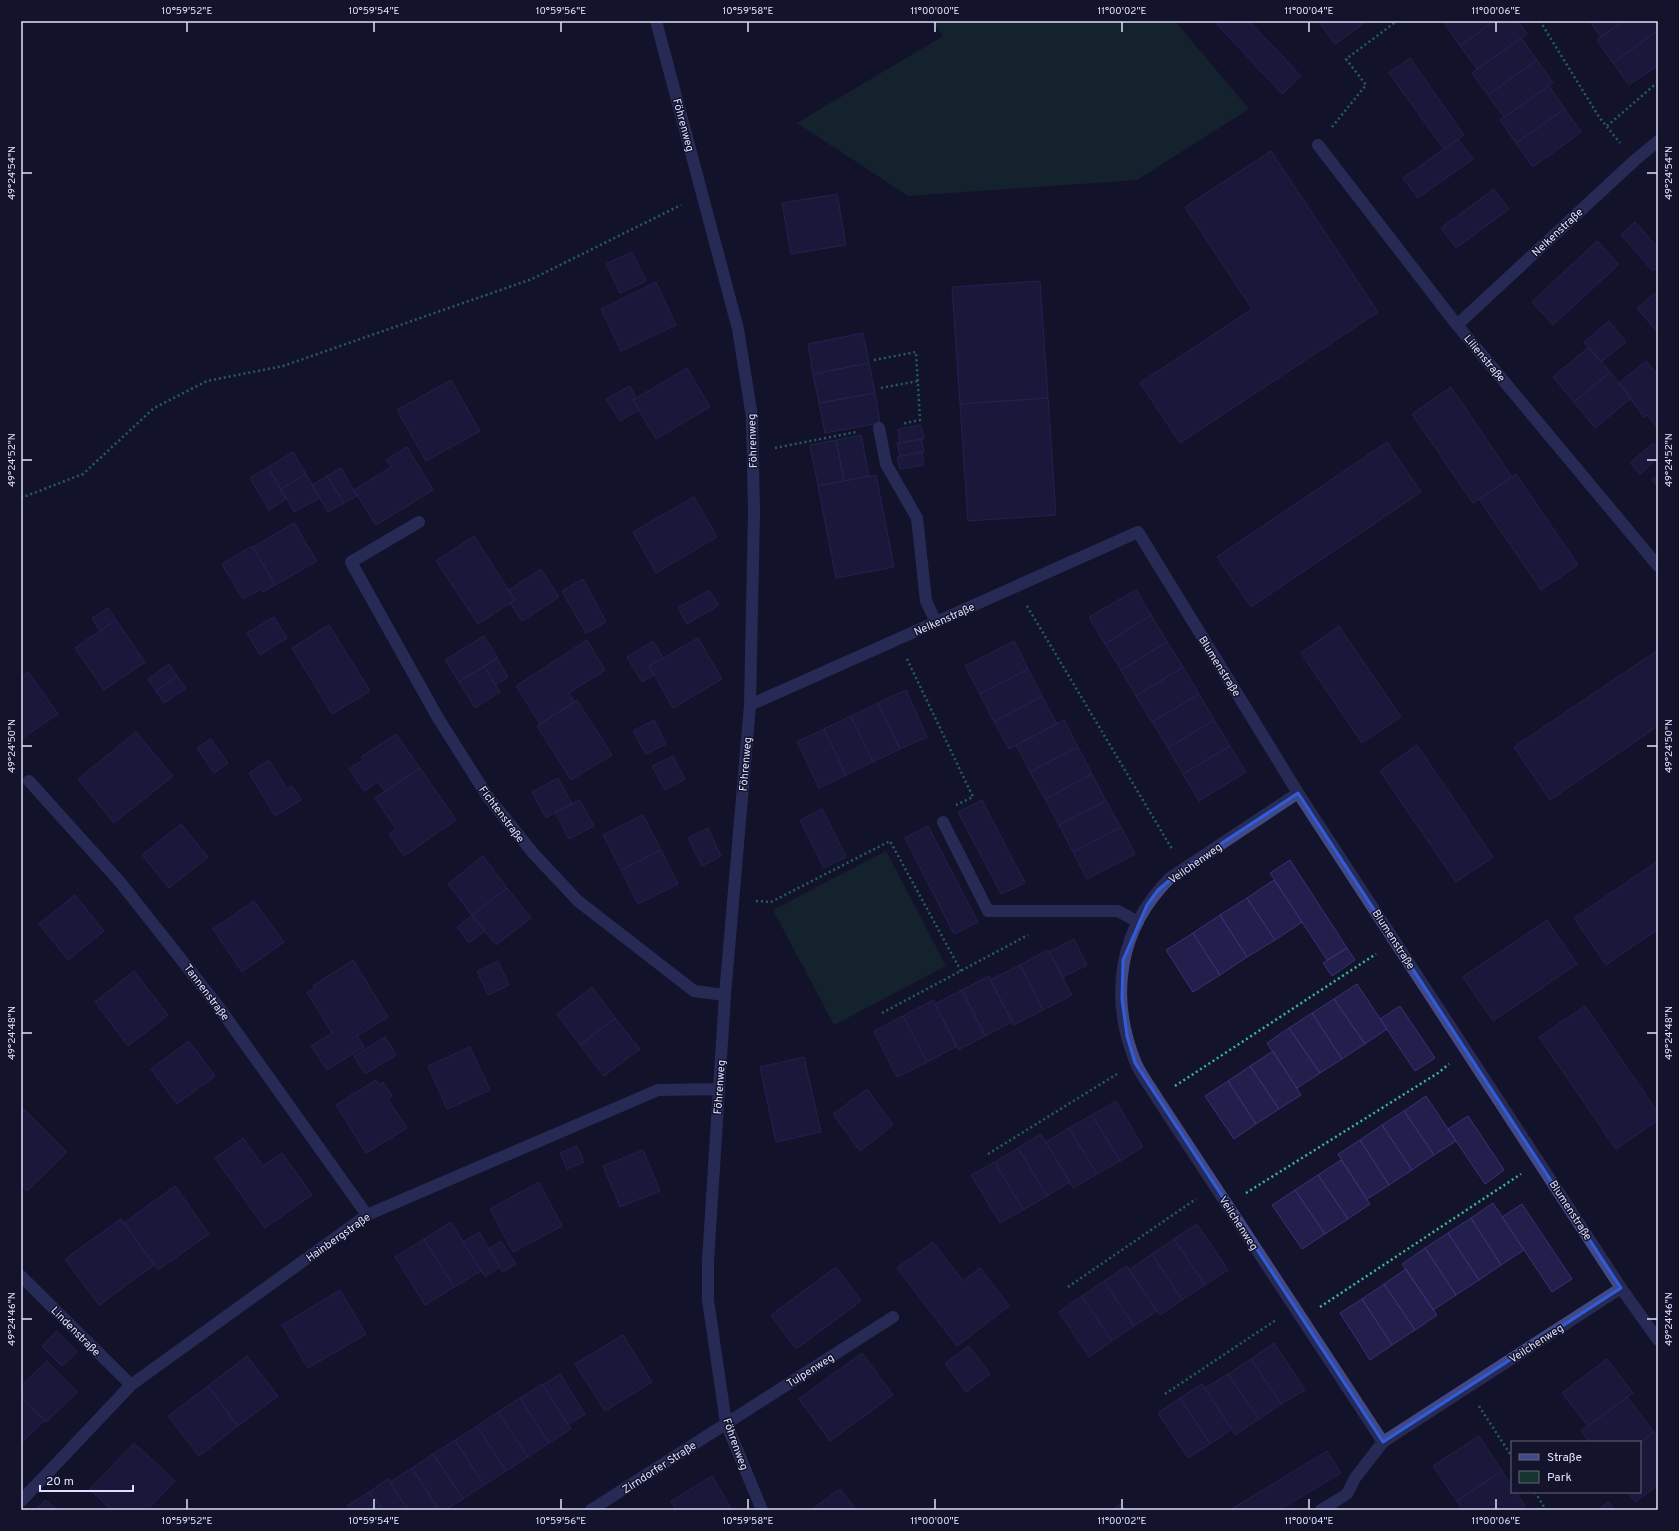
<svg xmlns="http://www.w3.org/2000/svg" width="1679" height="1531" viewBox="0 0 1679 1531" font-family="Overpass,sans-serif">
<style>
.green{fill:#16352f}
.building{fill:#221f4c;stroke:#363277}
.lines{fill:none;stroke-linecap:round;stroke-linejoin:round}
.path{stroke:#36ba9e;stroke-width:2.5;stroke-dasharray:2 3;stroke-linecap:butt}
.minor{stroke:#404888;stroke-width:12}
.marked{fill:none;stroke:#305ddc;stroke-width:3;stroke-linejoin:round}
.ticks{fill:none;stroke:#dee0fe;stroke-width:1.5}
.labels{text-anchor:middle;stroke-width:3;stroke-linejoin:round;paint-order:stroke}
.street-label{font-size:11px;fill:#dee0fe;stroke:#13132b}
.neatline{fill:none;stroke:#dee0fe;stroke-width:1.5}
.ticks-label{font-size:10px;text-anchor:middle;fill:#dee0fe}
</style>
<rect width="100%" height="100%" fill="#13132b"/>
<path class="green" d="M931,21H1175L1249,109L1137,180L908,196L797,123L943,36Z
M886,851L946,966L834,1025L773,910Z"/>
<path class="building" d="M1214,21H1249L1301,76L1282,94Z
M1318,21H1367L1335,44Z
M1443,21H1494L1460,46Z
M1494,21H1518L1527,34L1477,69L1460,46Z
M1590,21H1623L1601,37Z
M1623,21H1656L1658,23V30L1613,63L1597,40Z
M1658,30V65L1629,85L1613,63Z
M1521,38L1537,60L1488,95L1472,73Z
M1410,58L1464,135L1444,149L1389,73Z
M1537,60L1553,83L1504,117L1488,95Z
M1549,86L1565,109L1516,143L1500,120Z
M1565,109L1581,132L1533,167L1516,143Z
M1458,139L1473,159L1418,198L1403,178Z
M1271,151L1378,312L1180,443L1140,383L1252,309L1185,207Z
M1494,189L1509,209L1456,248L1441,228Z
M837,194L846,245L791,254L782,203Z
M1635,222L1658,248V267L1653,271L1621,235Z
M1597,241L1619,264L1553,325L1532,302Z
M632,252L646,281L620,293L606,264Z
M1040,281L1048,398L960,404L952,287Z
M656,282L676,325L621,351L601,309Z
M1657,292L1658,293V333L1637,308Z
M1609,321L1626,342L1601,362L1584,342Z
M863,333L869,363L813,374L808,344Z
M1589,347L1610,372L1574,402L1553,377Z
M1646,361L1658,375V428L1647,415L1644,417L1619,383Z
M869,363L875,393L819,403L813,374Z
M687,368L710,407L656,439L633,400Z
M1610,372L1631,398L1595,428L1574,402Z
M451,380L480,431L426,461L397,410Z
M630,386L636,398L633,400L639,410L620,421L606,399Z
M1451,387L1512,477L1473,503L1412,414Z
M875,393L880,423L825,433L819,403Z
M1048,398L1056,515L968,521L960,404Z
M921,425L924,439L900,443L898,429Z
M861,435L869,476L844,481L836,440Z
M921,439L924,452L900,456L897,443Z
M836,440L844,481L818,486L810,445Z
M1387,442L1421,492L1251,607L1217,557Z
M1653,443L1658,449V458L1640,474L1630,463Z
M407,447L433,490L376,525L354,490L391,467L386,460Z
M293,452L306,474L281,489L268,467Z
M922,452L924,465L900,469L897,457Z
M268,467L286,499L269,510L250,478Z
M341,468L357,496L344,503L327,476Z
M306,474L320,498L294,512L281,489Z
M1516,474L1578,565L1541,590L1479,499Z
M876,475L894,567L836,578L818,486Z
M1658,475V486L1652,480Z
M327,476L344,503L328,512L312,485Z
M694,497L717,537L656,573L633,532Z
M294,523L317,561L275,585L253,547Z
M474,536L515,600L478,624L436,561Z
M252,546L275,585L263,592L261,589L243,599L222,564Z
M541,569L559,597L522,621L510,603L515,600L509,590Z
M583,579L606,622L586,633L562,591Z
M709,590L719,605L687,624L678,608Z
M1136,590L1151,615L1105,644L1089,617Z
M108,608L116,620L100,631L92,618Z
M1151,615L1167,642L1121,670L1105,644Z
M274,617L287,638L260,655L247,633Z
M116,620L145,662L104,690L75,648Z
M329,625L370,691L332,714L292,648Z
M1339,626L1401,717L1362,743L1301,653Z
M484,636L498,658L459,682L445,660Z
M698,638L722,679L673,708L649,666Z
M587,640L605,670L569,693L575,702L540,724L516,686Z
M653,641L663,658L649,666L654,675L642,682L627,657Z
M1014,641L1028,669L980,694L965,666Z
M1167,642L1183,667L1136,696L1121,670Z
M1658,650V726L1550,800L1514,747Z
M497,658L508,677L495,685L484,666Z
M169,664L177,676L156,691L148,679Z
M484,666L500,692L475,708L459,682Z
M1183,667L1199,694L1152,722L1136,696Z
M1028,669L1042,696L994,722L980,694Z
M28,672L58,714L21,739V677Z
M177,676L186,688L164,703L156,691Z
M906,690L927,737L900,749L878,703Z
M1199,694L1214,720L1168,748L1152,722Z
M1042,696L1057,724L1009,749L994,722Z
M577,700L612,755L571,780L537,726Z
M878,703L900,749L873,762L851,716Z
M851,716L873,762L846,775L824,729Z
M654,720L666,744L646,754L633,731Z
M1064,720L1078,747L1030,772L1016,745Z
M1214,720L1230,746L1183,774L1168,748Z
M824,729L846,775L819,788L797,742Z
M136,732L173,776L114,823L78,779Z
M396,734L420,768L385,792L378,782L364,791L349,769L363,760L361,757Z
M211,739L228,763L214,773L197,748Z
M1417,745L1493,857L1456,882L1380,771Z
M1230,746L1246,772L1199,801L1183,774Z
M1078,747L1092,774L1045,799L1030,772Z
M673,756L685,779L665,790L652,766Z
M269,760L287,789L292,786L301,800L275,816L249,773Z
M420,768L456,820L404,856L389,834L396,829L375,798Z
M1092,774L1106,801L1059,825L1045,799Z
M558,778L572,804L546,818L532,792Z
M580,800L594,826L569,839L555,812Z
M982,800L1025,883L1001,894L958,812Z
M1106,801L1121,827L1073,852L1059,825Z
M822,809L846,857L824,868L800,820Z
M643,815L661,850L621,870L603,835Z
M181,824L208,857L169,888L142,855Z
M928,826L978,922L954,934L905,838Z
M1121,827L1135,854L1087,879L1073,852Z
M708,828L721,856L702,866L688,838Z
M661,850L678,884L638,904L621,870Z
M483,856L507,888L472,915L448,884Z
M1290,860L1347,948L1327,960L1270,873Z
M1658,861V929L1606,965L1574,918Z
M1274,880L1302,922L1275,940L1247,898Z
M507,888L531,918L496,945L472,915Z
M75,895L104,931L68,960L39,924Z
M1247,898L1275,940L1247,957L1220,915Z
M254,901L284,942L242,972L213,929Z
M472,915L485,931L469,943L457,927Z
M1220,915L1247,957L1220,975L1193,933Z
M1547,920L1577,964L1493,1021L1463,977Z
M1193,933L1220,975L1193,992L1166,950Z
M1074,939L1087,965L1063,977L1049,952Z
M1347,948L1355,960L1332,976L1323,963Z
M1048,950L1072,995L1043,1010L1020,965Z
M353,960L388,1017L357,1036L364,1047L327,1070L311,1046L332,1033L307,992L315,988L313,986Z
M498,961L509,985L488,995L477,971Z
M1020,965L1043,1010L1014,1025L990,980Z
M134,971L168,1015L128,1046L95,1002Z
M989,976L1012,1022L985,1036L962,990Z
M1357,984L1387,1029L1365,1044L1334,999Z
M592,987L615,1018L580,1045L557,1014Z
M962,990L985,1036L958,1050L935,1004Z
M1334,999L1365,1044L1342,1059L1312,1013Z
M933,1000L957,1046L927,1062L903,1016Z
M1400,1006L1435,1058L1415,1071L1380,1019Z
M1585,1006L1658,1113V1120L1616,1149L1539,1037Z
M1312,1013L1342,1059L1320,1073L1289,1028Z
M903,1016L927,1062L897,1077L874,1031Z
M615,1018L640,1049L604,1076L580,1045Z
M1289,1028L1320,1073L1297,1088L1267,1043Z
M385,1037L396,1055L365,1074L354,1056Z
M189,1041L215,1076L177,1104L151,1069Z
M470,1047L490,1090L447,1109L428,1066Z
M1273,1051L1301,1095L1279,1109L1250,1066Z
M804,1057L821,1132L776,1142L760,1067Z
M1250,1066L1279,1109L1256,1124L1228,1081Z
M376,1080L379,1085L383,1082L392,1096L388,1099L407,1128L366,1153L336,1105Z
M1228,1081L1256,1124L1234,1139L1205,1096Z
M867,1089L893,1125L860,1151L833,1114Z
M1426,1096L1456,1141L1434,1155L1404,1111Z
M1116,1101L1143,1147L1120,1161L1092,1115Z
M21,1106L67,1152L27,1191L21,1185Z
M1404,1111L1434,1155L1412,1170L1382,1125Z
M1092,1115L1120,1161L1097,1174L1069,1128Z
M1468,1116L1504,1170L1485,1184L1448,1129Z
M1382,1125L1412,1170L1389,1185L1360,1140Z
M1069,1128L1097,1174L1073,1188L1046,1142Z
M1041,1134L1070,1182L1047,1196L1018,1148Z
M243,1138L263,1166L282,1153L312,1195L265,1228L215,1158Z
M1360,1140L1389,1185L1367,1199L1338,1154Z
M577,1146L584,1162L567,1169L560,1153Z
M1018,1148L1047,1196L1023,1210L995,1162Z
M643,1150L660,1191L620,1207L603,1166Z
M1341,1160L1370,1204L1348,1219L1318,1175Z
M995,1162L1023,1210L1000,1223L971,1175Z
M1318,1175L1348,1219L1325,1234L1295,1190Z
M539,1182L562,1226L513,1252L490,1209Z
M175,1186L209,1234L158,1270L124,1223Z
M1295,1190L1325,1234L1302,1249L1272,1205Z
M1493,1203L1524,1250L1501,1265L1471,1218Z
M1522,1204L1572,1279L1552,1292L1502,1217Z
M1471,1218L1501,1265L1479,1280L1448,1233Z
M121,1219L154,1265L99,1305L65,1259Z
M451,1222L481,1271L454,1287L424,1239Z
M1197,1224L1228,1270L1205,1285L1174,1239Z
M479,1232L500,1267L485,1277L463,1242Z
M1448,1233L1479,1280L1456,1295L1425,1248Z
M424,1239L454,1287L425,1305L395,1257Z
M1174,1239L1205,1285L1182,1300L1152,1254Z
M501,1241L516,1264L503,1272L489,1249Z
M933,1242L963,1281L980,1268L1009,1306L957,1346L897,1268Z
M1425,1248L1456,1295L1433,1310L1402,1264Z
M1152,1254L1182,1300L1160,1315L1129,1270Z
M1127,1266L1157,1311L1134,1326L1104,1281Z
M836,1267L861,1301L796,1349L771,1315Z
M1406,1269L1437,1315L1415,1330L1384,1284Z
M1104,1281L1134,1326L1112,1341L1082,1296Z
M1384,1284L1415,1330L1392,1345L1362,1299Z
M340,1290L366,1334L308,1368L282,1325Z
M1082,1296L1112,1341L1089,1357L1059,1312Z
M1362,1299L1392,1345L1370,1360L1340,1313Z
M57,1331L77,1352L62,1366L42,1346Z
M623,1335L652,1382L605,1411L575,1364Z
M1274,1343L1305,1390L1281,1404L1251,1359Z
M969,1346L990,1374L966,1392L945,1363Z
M862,1353L893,1395L830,1441L799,1399Z
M247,1356L278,1396L238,1426L208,1386Z
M1251,1359L1281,1404L1259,1419L1228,1374Z
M1607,1359L1633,1393L1588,1426L1562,1393Z
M47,1361L77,1392L46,1422L21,1396V1386Z
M560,1374L585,1414L568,1425L543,1385Z
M1228,1374L1259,1419L1235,1435L1205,1388Z
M542,1384L571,1429L549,1443L520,1398Z
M1202,1384L1232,1429L1210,1444L1180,1398Z
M208,1386L238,1426L199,1456L168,1416Z
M21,1396L45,1420L21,1443Z
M1627,1397L1654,1432L1640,1443L1589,1442L1581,1431Z
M520,1398L549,1443L528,1457L498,1412Z
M1180,1398L1210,1444L1188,1458L1158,1413Z
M498,1412L528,1457L506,1471L477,1426Z
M477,1426L506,1471L484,1485L455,1440Z
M1654,1432L1658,1437V1485L1635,1502L1627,1492H1640V1443Z
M1479,1436L1502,1471L1457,1501L1433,1466Z
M455,1440L484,1485L463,1499L433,1454Z
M134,1443L175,1481L147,1510H111L90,1489Z
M1327,1451L1341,1473L1279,1510H1230Z
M433,1454L463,1499L445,1510H439L412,1468Z
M412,1468L439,1510H408L390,1482Z
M1502,1471L1512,1486V1492H1516L1525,1506L1520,1510H1463L1457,1501Z
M712,1476L732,1510H676L671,1501Z
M388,1479L390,1482L408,1510H383L369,1492Z
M840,1489L856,1510H811Z
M369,1492L383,1510H350L347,1506Z
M45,1500L57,1510H36Z
M1609,1502L1614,1510H1597Z
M1121,1504L1125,1510H1113Z"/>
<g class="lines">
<path class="path" d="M1540,21L1599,117L1620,143
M1607,126L1658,82
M1332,127L1366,85L1346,59L1397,21
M874,360L916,352L920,420L901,424
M881,388L918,381
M775,448L856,432
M21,498L83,474L154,408L207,381L283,366L532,279L681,205
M1027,606L1172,849
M907,659L973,797L956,805
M756,901L771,902L890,841L961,971
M882,1013L1028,935
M1175,1086L1376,954
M988,1154L1117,1074
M1246,1193L1438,1073L1449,1064
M1068,1287L1196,1199
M1320,1307L1521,1174
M1165,1394L1276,1320
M1479,1406L1512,1457
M1535,1492L1546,1510"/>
<path class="minor" d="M656,21L738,329L752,417L754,512L750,705L725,995L708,1261V1300L726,1423L762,1510
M1318,145L1457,325L1658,566
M1457,325L1634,161L1658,141
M879,428L886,464L917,518L926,601L936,622
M419,522L351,562L438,718L488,797L533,853L578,901L694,991L725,995
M750,705L1138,532L1298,793L1621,1288L1658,1340
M29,781L120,882L218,1006L367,1215
M1298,793L1170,878C1119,929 1109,995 1135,1061C1140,1074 1150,1086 1157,1098L1383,1442L1621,1288
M943,822L988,911H1118L1138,922
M21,1276L131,1385
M21,1501L131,1385L367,1215L658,1090L719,1089
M591,1510L893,1317
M1321,1510L1347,1494L1355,1478L1383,1442"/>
</g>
<path d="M0 0H1679V1531H0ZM1298,793L1621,1288L1383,1442L1135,1063L1127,1036L1122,999L1123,960L1147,905L1158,890L1184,868Z" fill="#13132b" fill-opacity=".55" fill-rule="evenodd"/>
<path class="marked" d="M1298,793L1621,1288L1383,1442L1135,1063L1127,1036L1122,999L1123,960L1147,905L1158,890L1184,868Z"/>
<path class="ticks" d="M187,22V32M374,22V32M561,22V32M748,22V32M935,22V32M1122,22V32M1309,22V32M1496,22V32M22,173H32M1647,173H1657M22,460H32M1647,460H1657M22,746H32M1647,746H1657M22,1033H32M1647,1033H1657M22,1319H32M1647,1319H1657M187,1499V1509M374,1499V1509M561,1499V1509M748,1499V1509M935,1499V1509M1122,1499V1509M1309,1499V1509M1496,1499V1509"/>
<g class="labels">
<g class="street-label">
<text transform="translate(684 125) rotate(75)" y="4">Föhrenweg</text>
<text transform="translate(1557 232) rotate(-43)" y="4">Nelkenstraße</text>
<text transform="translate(1485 358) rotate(50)" y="4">Lilienstraße</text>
<text transform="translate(752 441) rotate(-92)" y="4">Föhrenweg</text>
<text transform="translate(944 619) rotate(-24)" y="4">Nelkenstraße</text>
<text transform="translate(1220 666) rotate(58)" y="4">Blumenstraße</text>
<text transform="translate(745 764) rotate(-85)" y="4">Föhrenweg</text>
<text transform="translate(502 814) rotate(53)" y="4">Fichtenstraße</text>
<text transform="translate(1195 863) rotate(-35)" y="4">Veilchenweg</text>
<text transform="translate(1394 939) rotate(57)" y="4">Blumenstraße</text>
<text transform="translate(207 992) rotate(53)" y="4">Tannenstraße</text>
<text transform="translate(719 1087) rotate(-86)" y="4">Föhrenweg</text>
<text transform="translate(1571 1210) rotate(57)" y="4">Blumenstraße</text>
<text transform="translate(1239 1223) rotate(57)" y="4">Veilchenweg</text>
<text transform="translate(338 1237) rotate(-35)" y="4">Hainbergstraße</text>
<text transform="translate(76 1331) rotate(45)" y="4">Lindenstraße</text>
<text transform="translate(1536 1343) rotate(-33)" y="4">Veilchenweg</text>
<text transform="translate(810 1370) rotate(-32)" y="4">Tulpenweg</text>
<text transform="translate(736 1444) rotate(70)" y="4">Föhrenweg</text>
<text transform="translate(659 1467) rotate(-33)" y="4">Zirndorfer Straße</text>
</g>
</g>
<rect width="1679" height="1531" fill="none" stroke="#13132b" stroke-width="44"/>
<rect x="1511" y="1441" width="130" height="52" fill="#13132b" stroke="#64657f"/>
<rect x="1519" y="1454" width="20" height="6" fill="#404888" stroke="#64657f"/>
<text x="1547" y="1461" font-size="12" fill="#dee0fe">Straße</text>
<rect x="1519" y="1471" width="20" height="12" fill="#16352f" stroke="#64657f"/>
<text x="1547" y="1481" font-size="12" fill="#dee0fe">Park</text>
<path d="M40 1485v6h93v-6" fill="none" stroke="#dee0fe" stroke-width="2"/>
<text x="46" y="1485" font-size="12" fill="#dee0fe" stroke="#13132b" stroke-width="3" paint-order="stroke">20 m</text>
<rect x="22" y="22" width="1635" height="1487" class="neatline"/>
<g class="ticks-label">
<text x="187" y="14">10°59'52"E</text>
<text x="374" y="14">10°59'54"E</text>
<text x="561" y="14">10°59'56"E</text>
<text x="748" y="14">10°59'58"E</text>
<text x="935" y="14">11°00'00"E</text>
<text x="1122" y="14">11°00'02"E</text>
<text x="1309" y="14">11°00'04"E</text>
<text x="1496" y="14">11°00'06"E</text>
<text transform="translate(11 173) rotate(-90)" y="4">49°24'54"N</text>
<text transform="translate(1668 173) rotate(-90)" y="4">49°24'54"N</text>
<text transform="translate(11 460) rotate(-90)" y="4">49°24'52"N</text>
<text transform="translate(1668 460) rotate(-90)" y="4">49°24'52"N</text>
<text transform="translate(11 746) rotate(-90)" y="4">49°24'50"N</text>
<text transform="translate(1668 746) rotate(-90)" y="4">49°24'50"N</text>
<text transform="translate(11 1033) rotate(-90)" y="4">49°24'48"N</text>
<text transform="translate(1668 1033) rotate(-90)" y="4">49°24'48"N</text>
<text transform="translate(11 1319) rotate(-90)" y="4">49°24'46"N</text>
<text transform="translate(1668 1319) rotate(-90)" y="4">49°24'46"N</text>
<text x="187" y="1524">10°59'52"E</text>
<text x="374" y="1524">10°59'54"E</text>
<text x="561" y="1524">10°59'56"E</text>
<text x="748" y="1524">10°59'58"E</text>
<text x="935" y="1524">11°00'00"E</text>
<text x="1122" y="1524">11°00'02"E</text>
<text x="1309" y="1524">11°00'04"E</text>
<text x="1496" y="1524">11°00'06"E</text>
</g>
</svg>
